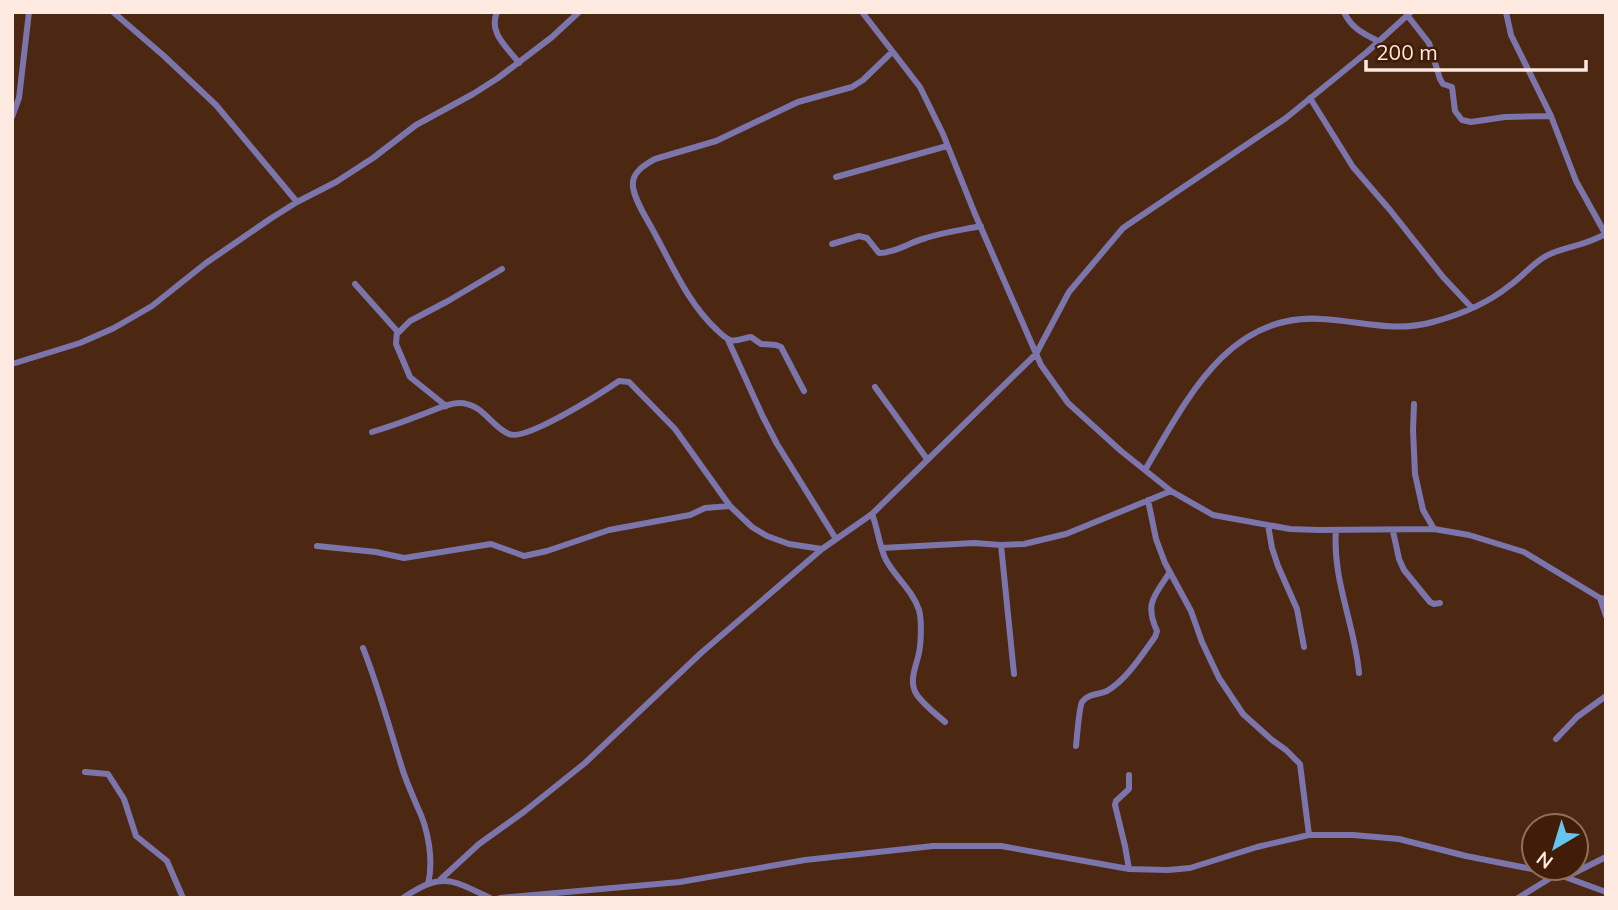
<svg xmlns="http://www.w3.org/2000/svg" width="1618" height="910" viewBox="0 0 1618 910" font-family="Mulish,sans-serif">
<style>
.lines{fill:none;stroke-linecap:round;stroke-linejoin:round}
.street{stroke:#7b75ab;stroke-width:6}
</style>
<rect width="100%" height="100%" fill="#4c2712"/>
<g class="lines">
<path class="street" d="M113,12L164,56L216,105L297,202
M497,12C488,33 507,47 519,63
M862,12L920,87L943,134L975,214L1041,365L1068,403L1121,451L1171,491L1213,515L1290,529L1318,530L1434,529L1469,535L1524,552L1600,598L1606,599
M1344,12C1351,28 1364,34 1378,41
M1506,12L1511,35L1551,116L1576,181L1606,235
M1407,15L1429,43L1440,79L1443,84L1452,87L1455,111L1462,120L1471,122L1505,117L1551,116
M1310,98L1353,167L1390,210L1443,277L1472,308
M12,117L19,98L29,12
M836,177L947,146
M832,244L859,236L867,238L879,253C895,253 910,242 926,238C944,232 962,230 981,226
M355,284L397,331L396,344L410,377L446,406
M397,334L410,321L448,301L502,269
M728,340L763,417L777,444L836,539
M12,364L80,343L114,328L152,306L206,263L270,219L297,202L336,182L373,158L416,125L473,94L498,78L552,37L579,12
M875,387L927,459
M804,391L781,347L776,345L761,344L751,337C744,338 736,342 730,340C725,338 721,334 717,330C689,304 674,269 656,236C649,222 635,202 633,187C631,173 644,165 655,159L716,141L798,102L852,87L863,80L892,52
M1414,404L1413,430L1415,474L1423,510L1434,529
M372,432C388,427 403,422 418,416C431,412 446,403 459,403C483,403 491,427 509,434C525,442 603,392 619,381L629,382L675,429L730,506L752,527L767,536L789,544L822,549
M1145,470C1186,401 1228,312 1322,319C1361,321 1393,333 1433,322C1459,315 1488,303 1509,286C1522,277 1532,264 1546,256C1557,250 1569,248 1581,244C1589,242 1597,238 1606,234
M1148,500L1156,539L1165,563L1191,611L1202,642L1219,678L1243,714L1272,740L1286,750L1300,764L1309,835
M872,514C878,529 879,546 886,560C896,578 913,591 919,610C922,620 921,643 919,653C916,667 908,682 917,695C924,705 936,714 945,722
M1268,525L1272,548L1278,566L1297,609L1304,647
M1336,530C1332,580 1355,625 1359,673
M1393,531L1399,559L1404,570L1430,602L1434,604L1440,603
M1001,545L1014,674
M317,546L376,552L404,558L491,544L524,556L547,551L609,530L690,515L705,508L730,506
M882,548L974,543L1001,545L1024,544L1066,534L1171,491
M1600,598L1606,616
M363,648C379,688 390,730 403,771C407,783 412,794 417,806C428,828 434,860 428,884
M1556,739L1577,717L1606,696
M1076,746C1077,737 1079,708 1082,702C1088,693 1099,695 1107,691C1127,679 1141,656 1155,637L1157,631C1144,603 1155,595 1170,572
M85,772L108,774L124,799L136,836L167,861L183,898
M1129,869L1125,846L1115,805L1116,801L1129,789V775
M1566,877L1606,857
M441,879L479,844L525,811L585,763L701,653L822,549L872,514L1036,354L1069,292L1123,228L1286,118L1367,52L1411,12
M403,898C441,872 451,879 490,898
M500,898L680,882L805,860L933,846H1001L1129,869L1168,870L1190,868L1257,847L1309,835H1353L1399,839L1466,856L1557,874L1606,892
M1518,898L1557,874"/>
</g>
<rect width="1618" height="910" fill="none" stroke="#feeae0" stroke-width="28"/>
<g transform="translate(1555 847) rotate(218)"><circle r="33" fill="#411d08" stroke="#8d6f5e" stroke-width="2"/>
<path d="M0-5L12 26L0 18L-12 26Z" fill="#65c5ee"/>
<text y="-10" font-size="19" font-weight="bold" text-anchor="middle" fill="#feeae0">N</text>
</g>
<path d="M1366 60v10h220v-10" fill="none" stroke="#feeae0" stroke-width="3.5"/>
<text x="1376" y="60" font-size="21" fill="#feeae0" stroke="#411d08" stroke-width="5" paint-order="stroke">200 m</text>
</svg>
